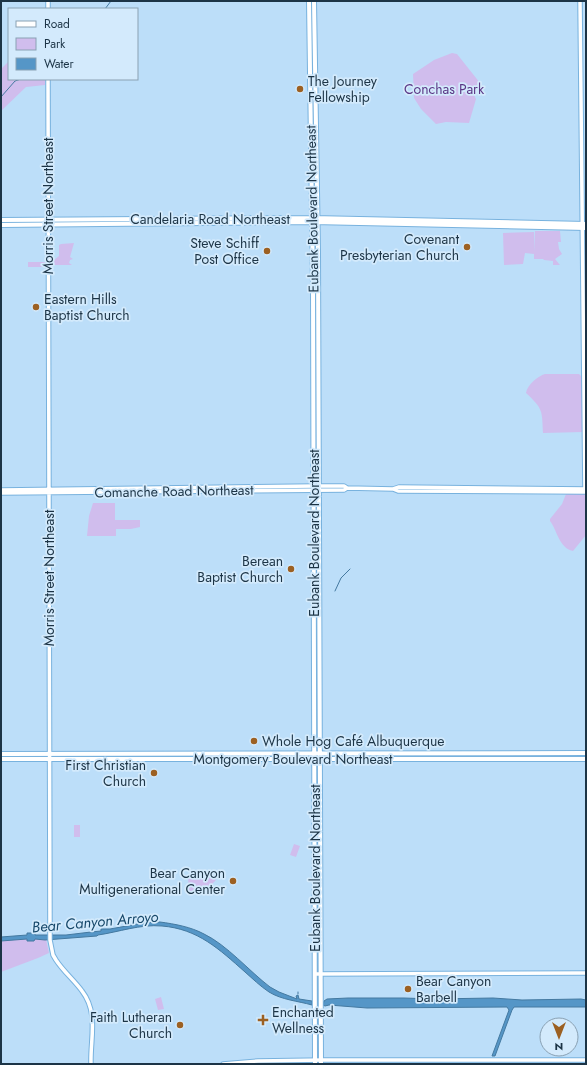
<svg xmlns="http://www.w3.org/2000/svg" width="587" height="1065" viewBox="0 0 587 1065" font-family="Jost,sans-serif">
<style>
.green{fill:#d0bded}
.water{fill:#5596c7;stroke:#4479a0}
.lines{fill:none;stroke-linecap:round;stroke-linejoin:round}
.stream{stroke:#4479a0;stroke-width:1}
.minor-casing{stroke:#78b2de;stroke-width:5.5}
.major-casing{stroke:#78b2de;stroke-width:6}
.minor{stroke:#fff;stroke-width:3.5}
.major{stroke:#fff;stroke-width:4}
.poi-dot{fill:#9c6022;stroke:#d3eafc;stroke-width:1.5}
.labels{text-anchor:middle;stroke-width:3.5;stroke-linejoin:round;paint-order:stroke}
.poi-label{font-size:14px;fill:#1c3446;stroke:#d3eafc;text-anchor:end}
.park-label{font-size:14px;fill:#5b3786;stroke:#d3eafc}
.street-label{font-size:14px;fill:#1c3446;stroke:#d3eafc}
.water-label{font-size:15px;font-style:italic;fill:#18496b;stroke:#d3eafc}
</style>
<rect width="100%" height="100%" fill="#bcdef9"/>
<path class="green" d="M452,53L457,54L484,88L475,89L473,91V93L476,99L469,123L446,122L436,124L421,109L414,98L413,74L434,60Z
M9,61V79H45V85L26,87L1,111V69Z
M535,231H560L561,242H558L559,249L562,254L555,259L560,265H553V261L544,260L543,259H534V254L525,253L523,264L504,265L503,233L534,232V252Z
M74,243L70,257L73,259L70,260L69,263L72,265H54V260L59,256V245L61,244Z
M28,262H45V267H28Z
M545,374H579L582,377L583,432L543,433C542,410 543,409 526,393C527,385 538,376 545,374Z
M566,494H586V535L573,551C559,548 557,530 550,521V519L562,504Z
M93,503H115V520H140V527L131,529H116V536H87L89,516Z
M74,825H80V837H74Z
M294,844L300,846L296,857L290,855Z
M188,876H216V880L213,883L212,887L215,890L218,891V893H189Z
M30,938L46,939L49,953L38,958L1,972V941Z
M161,997L164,1009L158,1010L155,999Z"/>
<path class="water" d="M160,922C175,924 191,927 204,934C227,945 249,971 270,987L279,992L297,999L296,996L298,995L299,999L312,1001V1005C298,1001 282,1000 269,992C260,986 253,979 245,972C219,949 198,929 162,926C140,924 119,932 98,935L97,936L45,940L35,939L34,941H27V939L1,941V937L27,935V933H35V935H66L91,932L101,931V929H110L143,923Z
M348,998H404L433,999L493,998L522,1000L581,999L586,1000V1007H514L512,1010L495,1056H492L509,1010L507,1007L367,1008L329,1005L325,1006L323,1005L324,1001L327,999Z"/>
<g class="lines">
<path class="stream" d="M105,9L111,1
M1,97L15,81L21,79
M335,591L341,578L350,569
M298,994V992"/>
<defs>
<path id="minor" d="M580,1L585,492
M48,9V1
M48,79L50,940L53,955L56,960C63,971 74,980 82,991C99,1013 90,1039 91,1064
M393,489L399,487L586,489
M1,490L314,486H344L347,488L393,489L398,491L586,492
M1,493L344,490L347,488
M315,974L586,973
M223,1064L258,1061L324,1060H586"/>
<path id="major" d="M309,1L313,285L315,1064
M314,1L318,253L321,1064
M1,220L313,218L586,224
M1,225L313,222L586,228
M1,754L586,753
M1,759H586"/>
</defs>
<use href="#minor" class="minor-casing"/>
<use href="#major" class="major-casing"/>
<use href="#minor" class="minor"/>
<use href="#major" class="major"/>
</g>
<g class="poi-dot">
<circle cx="300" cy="89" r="4"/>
<circle cx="467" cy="247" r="4"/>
<circle cx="267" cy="251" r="4"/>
<circle cx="36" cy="307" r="4"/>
<circle cx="291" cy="569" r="4"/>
<circle cx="254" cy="741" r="4"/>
<circle cx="154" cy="773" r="4"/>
<circle cx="233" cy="881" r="4"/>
<circle cx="408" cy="989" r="4"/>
<path d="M261 1014h4v4h4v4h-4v4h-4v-4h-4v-4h4z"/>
<circle cx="180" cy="1025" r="4"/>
</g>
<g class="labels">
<g class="poi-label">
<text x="308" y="86" text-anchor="start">The Journey<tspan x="308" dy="16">Fellowship</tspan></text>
<text x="459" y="244">Covenant<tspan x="459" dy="16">Presbyterian Church</tspan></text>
<text x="259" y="248">Steve Schiff<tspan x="259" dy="16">Post Office</tspan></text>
<text x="44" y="304" text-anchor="start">Eastern Hills<tspan x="44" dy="16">Baptist Church</tspan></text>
<text x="283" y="566">Berean<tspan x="283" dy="16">Baptist Church</tspan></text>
<text x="262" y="746" text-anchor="start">Whole Hog Café Albuquerque</text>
<text x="146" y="770">First Christian<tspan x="146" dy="16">Church</tspan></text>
<text x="225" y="878">Bear Canyon<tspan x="225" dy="16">Multigenerational Center</tspan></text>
<text x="416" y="986" text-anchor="start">Bear Canyon<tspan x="416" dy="16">Barbell</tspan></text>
<text x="272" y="1017" text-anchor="start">Enchanted<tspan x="272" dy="16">Wellness</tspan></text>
<text x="172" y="1022">Faith Lutheran<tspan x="172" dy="16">Church</tspan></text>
</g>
<g class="park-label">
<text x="444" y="94">Conchas Park</text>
</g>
<g class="street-label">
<text transform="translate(48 206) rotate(-90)" y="5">Morris Street Northeast</text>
<text transform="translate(312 209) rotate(-91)" y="5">Eubank Boulevard Northeast</text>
<text x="210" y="224">Candelaria Road Northeast</text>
<text transform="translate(174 491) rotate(-1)" y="5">Comanche Road Northeast</text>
<text transform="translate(314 533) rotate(-90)" y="5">Eubank Boulevard Northeast</text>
<text transform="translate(49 578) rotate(-90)" y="5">Morris Street Northeast</text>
<text x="293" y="764">Montgomery Boulevard Northeast</text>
<text transform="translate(315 868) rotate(-90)" y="5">Eubank Boulevard Northeast</text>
</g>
<g class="water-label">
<text transform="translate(95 922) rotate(-5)" y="5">Bear Canyon Arroyo</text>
</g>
</g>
<rect width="587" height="1065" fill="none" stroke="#1c3446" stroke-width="4"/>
<rect x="8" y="8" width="130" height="72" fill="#d3eafc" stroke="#8aa1b3"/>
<rect x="16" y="21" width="20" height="6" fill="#ffffff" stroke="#8aa1b3"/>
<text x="44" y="28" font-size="12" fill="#1c3446">Road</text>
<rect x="16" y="38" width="20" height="12" fill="#d0bded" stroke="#8aa1b3"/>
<text x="44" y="48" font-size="12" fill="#1c3446">Park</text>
<rect x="16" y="58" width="20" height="12" fill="#5596c7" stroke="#8aa1b3"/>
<text x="44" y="68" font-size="12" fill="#1c3446">Water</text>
<g transform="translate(559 1037) rotate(180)"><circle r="19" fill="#d3eafc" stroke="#8aa1b3"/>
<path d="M0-3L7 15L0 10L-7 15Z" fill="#9c6022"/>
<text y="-6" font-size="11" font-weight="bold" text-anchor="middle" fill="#1c3446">N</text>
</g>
</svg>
